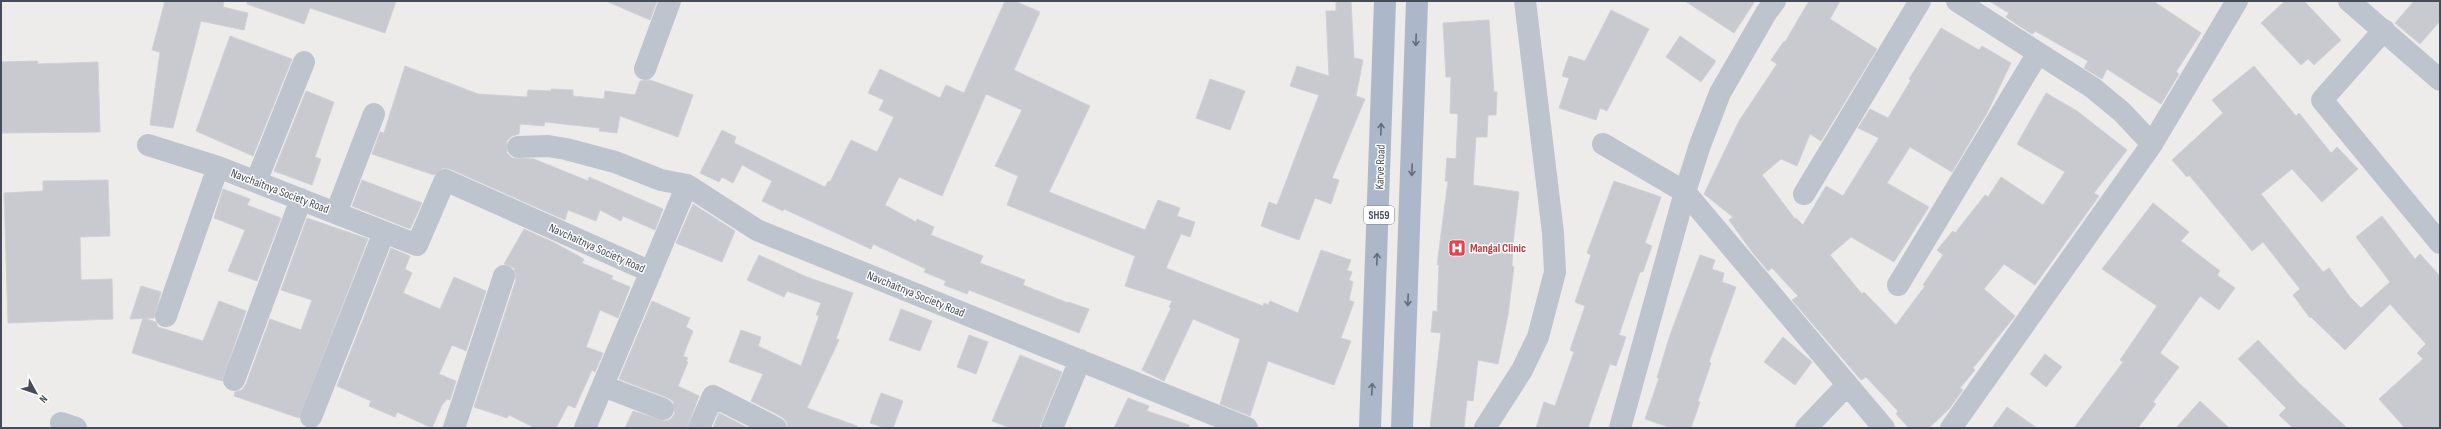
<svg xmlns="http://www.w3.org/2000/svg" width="2441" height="429" viewBox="0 0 2441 429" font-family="'Sofia Sans Condensed',sans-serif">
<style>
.building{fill:#c8cad0;stroke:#cfd1d7}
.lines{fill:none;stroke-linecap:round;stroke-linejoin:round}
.minor{stroke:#bdc4cd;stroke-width:22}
.major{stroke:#acb7c9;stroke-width:22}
.oneway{stroke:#646c79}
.labels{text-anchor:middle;stroke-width:3;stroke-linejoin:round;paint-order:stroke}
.shield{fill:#fff;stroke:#7d8289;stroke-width:1}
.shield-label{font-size:11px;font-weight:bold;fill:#454c57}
.street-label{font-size:12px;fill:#454c57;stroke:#fff}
.health-label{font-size:12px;font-weight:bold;fill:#be3a42;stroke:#fff;text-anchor:start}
</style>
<rect width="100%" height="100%" fill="#eeebeb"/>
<path class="building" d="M165,1H224L223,7L248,13L244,30L201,21L173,128L150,125L160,52L152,50Z
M247,1H396L385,33L310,8L304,24L247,4Z
M606,1H657L650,20Z
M1005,1H1015L1040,12L1014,70L1090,106L1049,192L1145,230L1158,200L1180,208L1177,216L1195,222L1190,237L1181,234L1166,268L1263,306L1264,303L1268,305L1270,301L1298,313L1321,250L1351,260L1347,270L1352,272L1349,280L1353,282L1349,300L1354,302L1341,338L1351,341L1334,385L1268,361L1250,416L1220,404L1240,339L1193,319L1164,381L1142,370L1171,308L1169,307L1172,301L1125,286L1135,256L1007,205L1018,176L995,166L1022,110L986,94L942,196L899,177L885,205L916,222L917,219L934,227L931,235L983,256L980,263L1025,280L1023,285L1068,303V302L1089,309L1079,333L969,290L967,294L944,285L946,281L924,272L926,269L873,244L871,249L784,209L783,211L762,201L772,181L742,165L733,183L722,177L719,182L700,173L722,130L736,137L734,143L825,187L828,181L830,182L851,140L877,152L894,117L879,110L884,100L868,93L880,69L940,98L946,85L964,93Z
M1336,1H1351L1354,58L1363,60L1356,96L1365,99L1332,178L1339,180L1331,204L1315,198L1299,240L1261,226L1269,202L1277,205L1319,95L1290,86L1297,66L1329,76L1326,11H1336Z
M1685,1H1755L1734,33Z
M1809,1H1840L1830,19L1877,49L1821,141L1810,134L1797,166L1781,159L1762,175L1795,219L1796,218L1803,225L1826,186L1843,196L1879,138L1858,128L1870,109L1888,118L1911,80L1909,79L1941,28L1979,50L1982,46L2011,63L1987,113L1952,172L1910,147L1887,183L1929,207L1894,262L1851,237L1830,255L1862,294L1864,292L1896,325L1925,286L1923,285L1943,255L1937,250L1953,231L1955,233L1985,195L1988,197L2001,177L2043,205L2065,172L2017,144L2046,93L2077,111L2127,150L2094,193L2099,196L2035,285L2004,264L1984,289L2015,316L1973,368L1975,370L1960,388L1963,390L1949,409L1929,428H1909L1896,414L1898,411L1866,377L1861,380L1792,300L1798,296L1772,268L1768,271L1752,252L1729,220L1733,217L1704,194L1739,121L1777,64L1771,60L1784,41L1785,42Z
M1989,1H2153L2201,33L2176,72L2179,74L2161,104L2107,69L2102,79L2084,68L2088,61L2035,31L2033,34L2030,33L2006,17L2009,13Z
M2285,1H2304L2341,40L2314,65L2308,59L2301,65L2261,23Z
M2414,1H2440V21L2420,44L2395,23Z
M1611,10L1649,29L1607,111L1600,108L1596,120L1559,108L1569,78L1562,76L1569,56L1585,61Z
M1489,20L1494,92H1497L1496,115H1488L1487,137H1476L1473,185L1519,192L1513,243L1512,266L1514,267L1508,315L1498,364L1478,360L1473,401L1467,400L1464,428H1430L1441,333L1431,332L1433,311L1437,312L1439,265H1437L1448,181H1445L1447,158L1456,159L1458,114L1450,113L1451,77H1446L1443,23Z
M230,36L292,59L253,156L196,131Z
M1680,36L1716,61L1701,82L1666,57Z
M37,61L38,64L98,62L100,132L1,133V62Z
M405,66L478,94L527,97L528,90L551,91V89L573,90V96L604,99L605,91L635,95L640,81L650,80L693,95L678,137L620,116L617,133L599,131L600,128L545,122L544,126L520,124L519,134L512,136L507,141V153L512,158L534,159L588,181L589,177L663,209L655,230L623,216L621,221L600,210L596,221L568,210L565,220L450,169L443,168L434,175L372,154L380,132L384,133Z
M2254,66L2296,116L2299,113L2331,153L2337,147L2358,169L2322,202L2292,169L2261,194L2323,272L2329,268L2350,297L2361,308L2390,282L2356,237L2382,216L2415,259L2420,254L2440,276V428H2405L2379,399L2423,359L2417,353L2426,344L2390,304L2345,350L2311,317L2310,318L2293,295L2300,289L2263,242L2252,251L2189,175L2187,177L2172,160L2223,113L2212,100Z
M1210,79L1245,91L1230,130L1196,118Z
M306,91L334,102L315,157L321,159L312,185L274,171Z
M108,180L110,236L80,237L81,280L112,279L113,319L8,323L4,193L43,191V181Z
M362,180L422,203L410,229L352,206Z
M1614,181L1661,197L1645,243L1652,246L1643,272H1640L1619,335L1626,337L1616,366L1610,364L1588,428H1536L1544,402L1555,406L1574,352L1570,350L1585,306L1575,302L1591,255L1587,253Z
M223,189L250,199L247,205L281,218L257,281L228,271L245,230L214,218Z
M2153,203L2189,232L2181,241L2220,271L2217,275L2235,288L2219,310L2200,296L2160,353L2179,367L2153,402L2156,404L2138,428H2074L2123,362L2120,360L2157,306L2102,269Z
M693,204L735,231L722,262L676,243Z
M307,218L368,239L299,418L234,396L235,392L242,390L246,384L270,319L301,330L312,300L281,290Z
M524,229L555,243L584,259L582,263L613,276L611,279L630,287L618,318L600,310L586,347L603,353L595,372L592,370L575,408L568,405L556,428H535L509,415L507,418L474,407L516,280L514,268L504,264Z
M391,248L410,256L405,269L412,273L403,293L440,309L454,277L486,291L466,351L452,345L439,374L456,381L450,400L447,399L442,405L432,428L397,412L395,417L369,406L371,401L337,386Z
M759,255L807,277L853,293L836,339L839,340L807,408L857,426L856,428H788L787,422L782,417L751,401L763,374L729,362L741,330L761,337L758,346L801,366L819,316L816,315L821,303L787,291L784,297L747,280Z
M1700,255L1715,260L1712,269L1724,273L1722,282L1736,287L1709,362L1711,363L1698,401L1700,402L1691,428H1671L1645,419L1659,378H1657L1670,335Z
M141,286L161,292L154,318L130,319Z
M219,301L246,311L222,381L132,353L143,318L156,322L158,327L203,341Z
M652,301L690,318L686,327L693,331L683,356L688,358L686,361L688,362L678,386L699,396L687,428H625L633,411L665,421L671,419L675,413L673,401L668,398L619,379Z
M901,309L932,321L920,351L889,340Z
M969,335L988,342L976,374L957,367Z
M1783,337L1812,362L1795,385L1764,362Z
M2258,340L2299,383L2347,428H2293L2279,415L2286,408L2238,359Z
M2045,354L2062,367L2046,387L2030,374Z
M1020,355L1062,372L1039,428H1010L992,421Z
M881,393L903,401L893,428H885L870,423Z
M1128,398L1149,406L1147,411L1189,425V428H1114Z
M2200,401L2229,428H2176Z
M2007,407L2037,428H1992Z
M719,413L748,428H713Z"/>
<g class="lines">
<path class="minor" d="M1957,1L2093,88L2122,112L2152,144
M2349,1L2440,80
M2384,30L2322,100L2440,243
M645,69L670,1
M1603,144L1685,192L1884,428
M148,145L218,167L417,245L445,180L651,272
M518,147L548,146L566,149L615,162L661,180L687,185L757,230L1247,428
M256,182L304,62
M1804,194L1920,1
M336,213L374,114
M1898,285L2038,53
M166,316L218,167
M234,380L301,199
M603,386L663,409
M311,417L384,232
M61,423L76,428
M454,428L504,276
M585,428L687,185
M699,428L713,396L776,428
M1052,428L1080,360
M1485,428L1522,370L1538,337L1555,272L1553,233L1525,1
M1620,428L1685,192L1700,145L1720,93L1766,13L1775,1
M1806,428L1847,385
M1951,428L2152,144L2237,1"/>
<path class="major" d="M1370,428L1385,1
M1402,428L1417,1"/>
</g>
<defs><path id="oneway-shaft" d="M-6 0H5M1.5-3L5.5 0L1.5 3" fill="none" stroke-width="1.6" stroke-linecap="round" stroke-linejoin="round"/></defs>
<g class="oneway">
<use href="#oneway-shaft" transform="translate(1416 40) rotate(92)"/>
<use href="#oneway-shaft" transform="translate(1381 129) rotate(-88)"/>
<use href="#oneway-shaft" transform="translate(1412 170) rotate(92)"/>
<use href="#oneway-shaft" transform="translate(1377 259) rotate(-88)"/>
<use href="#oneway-shaft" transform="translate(1408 300) rotate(92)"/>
<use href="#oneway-shaft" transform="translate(1372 389) rotate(-87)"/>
</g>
<defs>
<symbol id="hospital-square" viewBox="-11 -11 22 22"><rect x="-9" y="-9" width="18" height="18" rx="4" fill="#e0444e" stroke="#fff"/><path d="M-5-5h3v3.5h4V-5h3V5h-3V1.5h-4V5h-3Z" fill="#fff"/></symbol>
</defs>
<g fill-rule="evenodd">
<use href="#hospital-square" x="1447" y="238" width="20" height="20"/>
</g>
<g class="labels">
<rect class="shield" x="1364" y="206" width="30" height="18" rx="3"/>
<g class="shield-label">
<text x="1379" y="219">SH59</text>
</g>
<g class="street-label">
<text transform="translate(1380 167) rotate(-88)" y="4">Karve Road</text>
<text transform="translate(280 191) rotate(21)" y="4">Navchaitnya Society Road</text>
<text transform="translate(597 248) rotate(24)" y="4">Navchaitnya Society Road</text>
<text transform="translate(916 294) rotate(22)" y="4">Navchaitnya Society Road</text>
</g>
<g class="health-label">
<text x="1470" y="252">Mangal Clinic</text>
</g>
</g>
<rect width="2441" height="429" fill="none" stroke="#454c57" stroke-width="4"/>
<g transform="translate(36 393) rotate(130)" stroke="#ffffff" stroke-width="3" paint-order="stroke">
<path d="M0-3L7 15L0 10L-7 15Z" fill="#454c57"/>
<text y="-6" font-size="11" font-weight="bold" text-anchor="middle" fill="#454c57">N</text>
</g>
</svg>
